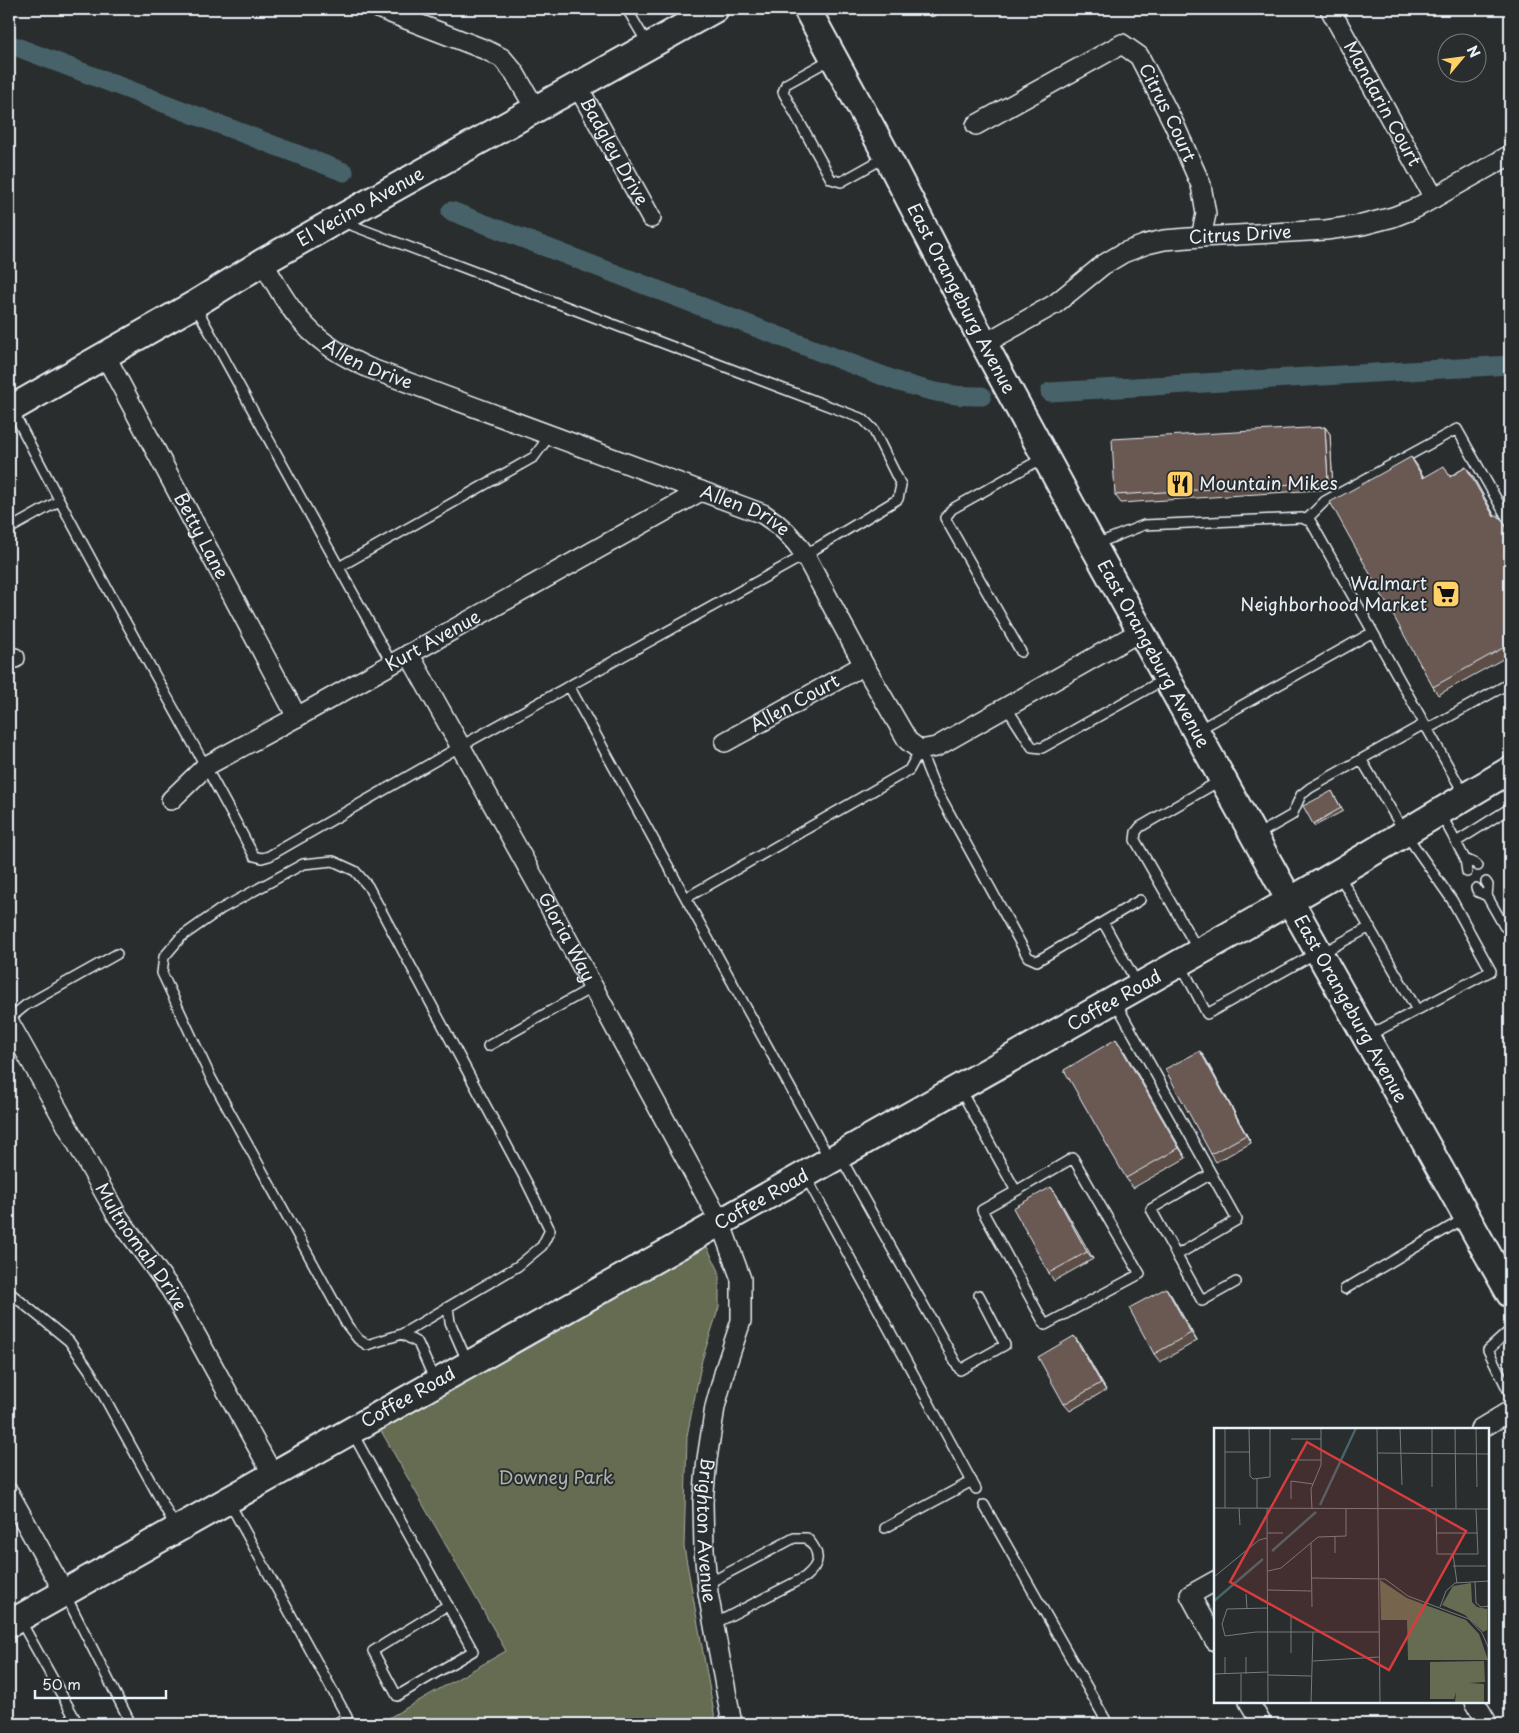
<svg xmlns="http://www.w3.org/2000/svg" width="1519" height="1733" viewBox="0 0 1519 1733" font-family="'Playpen Sans',sans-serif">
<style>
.green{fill:#666c51;stroke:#a7aea4}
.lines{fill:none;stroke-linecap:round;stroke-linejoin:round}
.canal{stroke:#466469;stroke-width:19}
.lane-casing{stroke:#e8f1f8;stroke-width:12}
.street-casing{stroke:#e8f1f8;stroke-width:22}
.secondary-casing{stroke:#e8f1f8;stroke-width:30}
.lane{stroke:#2a2d2e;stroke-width:9}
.street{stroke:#2a2d2e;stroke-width:19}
.secondary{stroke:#2a2d2e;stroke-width:26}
.wall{fill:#5b4d47;stroke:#e8f1f8}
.shaded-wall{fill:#4a3e39;stroke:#e8f1f8}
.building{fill:#6a5952;stroke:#e8f1f8}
.labels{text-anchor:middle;stroke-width:4;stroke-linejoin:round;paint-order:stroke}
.street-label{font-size:18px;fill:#e8f1f8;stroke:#2a2d2e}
.poi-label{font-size:18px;fill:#e8f1f8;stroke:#2a2d2e;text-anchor:start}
.park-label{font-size:18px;fill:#aeb5ad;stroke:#2a2d2e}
.inset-river{fill:none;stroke:#466469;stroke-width:2.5}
.inset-road{fill:none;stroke:#767b7f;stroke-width:1}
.view{fill:#d83c3d;fill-opacity:0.15;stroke:#d83c3d;stroke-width:2.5}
.inset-edge{fill:none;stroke:#e8f1f8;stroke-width:2.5}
</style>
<rect width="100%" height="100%" fill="#2a2d2e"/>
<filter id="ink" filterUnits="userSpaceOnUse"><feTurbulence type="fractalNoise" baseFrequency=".02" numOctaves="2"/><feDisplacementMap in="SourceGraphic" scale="10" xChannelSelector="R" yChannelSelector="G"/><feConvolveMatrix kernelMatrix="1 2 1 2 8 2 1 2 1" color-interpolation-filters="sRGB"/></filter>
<g filter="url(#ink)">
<path class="green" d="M706,1245L719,1271V1307L702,1360L687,1436L684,1547L716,1724H378L506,1651L380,1429Z"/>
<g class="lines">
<path class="canal" d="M9,44L344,172
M451,211L899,382C928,391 951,397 982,396
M1050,392L1510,365"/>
<defs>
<path id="lane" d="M627,9L647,43
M931,9L932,11
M831,59L786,84L783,92L831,179L841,182L884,158
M196,307L392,664
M13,411C89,562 175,707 254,856L262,858L269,856L461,746L805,555L898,499L901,485L873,429L863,419L343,222
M1306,520L1325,501L1457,429L1510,523
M9,529L59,501
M1096,544L1144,525L1302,518L1311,522L1464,794
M339,567L534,457L550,435
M1021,652L945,518L952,509L1043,458
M569,686L829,1158
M1007,708L1032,747L1042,748L1165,679
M1427,729L1510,683
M1198,730L1373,632
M920,750L934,785L1028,957L1037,961L1140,900
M1361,759L1405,833L1452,900L1491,971L1368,1036
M1441,814L1465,859L1476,864L1478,866
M1257,835L1292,815L1301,795L1310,788L1424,724
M1456,842L1510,808
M1465,859L1467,872
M333,861L355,871L368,886L526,1181L550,1230L542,1246L518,1266L402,1334L367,1345L358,1339L347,1325L211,1078L162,973L164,957L181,937L221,909L303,864Z
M1339,875L1417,1010
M1476,888L1478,892L1487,896L1488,885L1486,882
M1487,896L1504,926L1510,931
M686,898L909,770L920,750
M1103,922L1138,985
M1198,950L1135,840L1136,832L1140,827L1221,780
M1322,953L1370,927
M1181,965L1207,1014L1316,953
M1116,1003L1237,1220L1177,1255
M9,1019L26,1005L117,954
M488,1046L593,987
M961,1091L1016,1191L1073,1158L1140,1274L1045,1325L982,1210L1016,1191
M841,1158L960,1370L1005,1345L979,1295
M1211,1174L1151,1209L1202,1301L1236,1282
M806,1177L976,1489
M1345,1289L1465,1218
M9,1292L69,1341L90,1371L176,1528
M448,1307L450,1322L467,1361
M1510,1330L1488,1350L1510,1394
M402,1334L418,1343L435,1381
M352,1432L473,1651L397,1696L373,1651L448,1605
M229,1502L347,1717L335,1724
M984,1505L1108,1724
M885,1528L972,1481
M707,1584L794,1538H807C821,1553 821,1564 805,1577L714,1624
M65,1594L131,1724
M20,1620L78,1724"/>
<g id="street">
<path d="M380,9L486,50L502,58L514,72L535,108"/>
<path id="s1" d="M1330,9L1434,198"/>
<path id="s2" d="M577,85L651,218"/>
<path id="s3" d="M976,125L1122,44L1139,56L1174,124L1201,185L1206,214L1201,237"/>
<path id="s4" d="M263,262C293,316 310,342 369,368L763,514C781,525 793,537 805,555L864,665L908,741L920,750L936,747L1141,631"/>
<path id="s5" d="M984,344L1055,304L1103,265L1123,253L1147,244L1164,240L1201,237L1326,230L1362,225L1393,217L1416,208L1510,155"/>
<path id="s6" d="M105,355L297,717"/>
<path id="s7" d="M409,654L545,898L720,1222L741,1279V1321L726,1366L715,1407L707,1459L703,1502L704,1550L708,1593L732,1724"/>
<path d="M9,660L15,658"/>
<path id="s8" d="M725,742L864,665"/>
<path id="s9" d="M171,800L206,766L297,717L701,491"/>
<path id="s10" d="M9,1022L118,1217L171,1290L272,1473"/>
<path d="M1480,1429L1510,1411"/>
<path d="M9,1493L64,1592"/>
<path d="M1215,1581L1190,1595L1215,1641"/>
<path d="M1249,1702L1262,1724"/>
<path d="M1475,1702L1488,1724"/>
</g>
<g id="secondary">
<path id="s11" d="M807,9L887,156L984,344L1093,545L1290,901L1510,1294"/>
<path id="s12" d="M9,410L195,304L263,262L337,220L715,9"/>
<path id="s13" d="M9,1624C433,1381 862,1146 1286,903C1362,860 1435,814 1510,770"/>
</g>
</defs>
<use href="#lane" class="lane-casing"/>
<use href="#street" class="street-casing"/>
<use href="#secondary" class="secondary-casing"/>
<use href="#lane" class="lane"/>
<use href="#street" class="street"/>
<use href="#secondary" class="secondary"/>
</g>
<path class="wall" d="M1325,427L1330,434L1333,489L1121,503L1115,495Z
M1411,457L1424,477L1450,476L1466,467L1472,475L1495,516L1503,521L1510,532V655L1438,695L1433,687Z
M1332,791L1343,811L1315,826L1313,824Z
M1123,1049L1186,1158L1133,1188L1126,1178Z
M1205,1058L1251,1143L1216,1162L1211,1154Z
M1056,1194L1093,1259L1054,1281L1049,1273Z
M1166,1288L1171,1295L1197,1341L1160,1362L1154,1354Z
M1074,1336L1080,1344L1106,1390L1070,1411L1064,1404Z"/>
<path class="shaded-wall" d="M1325,427L1330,434L1333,489L1328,482Z
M1411,457L1417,465L1428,486L1423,478Z
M1466,467L1472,475L1499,524L1494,517Z
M1116,1039L1123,1049L1186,1158L1179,1148Z
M1200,1051L1205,1058L1251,1143L1246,1135Z
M1051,1187L1056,1194L1093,1259L1087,1252Z
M1166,1288L1171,1295L1197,1341L1191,1333Z
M1074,1336L1080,1344L1106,1390L1101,1383Z"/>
<path class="building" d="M1325,427L1328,482L1115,495L1112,439Z
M1411,457L1423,478L1444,466L1450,477L1466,467L1494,517L1497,515L1503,521L1510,534V644L1433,687L1330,502Z
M1332,791L1341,808L1313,824L1303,806Z
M1116,1039L1179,1148L1126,1178L1064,1070Z
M1200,1051L1246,1135L1211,1154L1165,1069Z
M1051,1187L1087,1252L1049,1273L1013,1208Z
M1166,1288L1191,1333L1154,1354L1129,1308Z
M1074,1336L1101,1383L1064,1404L1038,1357Z"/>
</g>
<defs>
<symbol id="restaurant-square" viewBox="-11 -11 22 22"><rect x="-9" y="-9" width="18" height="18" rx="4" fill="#ffd166" stroke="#2a2d2e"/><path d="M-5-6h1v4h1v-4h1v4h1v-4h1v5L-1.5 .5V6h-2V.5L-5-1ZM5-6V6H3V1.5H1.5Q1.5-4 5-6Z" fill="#111"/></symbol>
<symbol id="supermarket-square" viewBox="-11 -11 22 22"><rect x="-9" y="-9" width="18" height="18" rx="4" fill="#ffd166" stroke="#2a2d2e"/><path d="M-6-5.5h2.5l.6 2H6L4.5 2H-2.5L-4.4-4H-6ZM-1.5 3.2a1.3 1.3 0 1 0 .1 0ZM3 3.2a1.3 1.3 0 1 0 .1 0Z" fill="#111"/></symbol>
</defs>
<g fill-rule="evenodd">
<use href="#restaurant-square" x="1164" y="468" width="32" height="32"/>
<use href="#supermarket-square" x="1430" y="578" width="32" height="32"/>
</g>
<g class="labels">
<g class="street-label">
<text dy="6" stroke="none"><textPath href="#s1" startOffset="108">Mandarin Court</textPath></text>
<text dy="6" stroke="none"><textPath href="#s3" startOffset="251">Citrus Court</textPath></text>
<text dy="6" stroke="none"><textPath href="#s2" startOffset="76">Badgley Drive</textPath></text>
<text dy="6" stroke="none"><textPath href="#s12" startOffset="406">El Vecino Avenue</textPath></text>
<text dy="6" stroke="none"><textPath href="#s5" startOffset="286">Citrus Drive</textPath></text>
<text dy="6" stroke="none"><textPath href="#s11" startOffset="328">East Orangeburg Avenue</textPath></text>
<text dy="6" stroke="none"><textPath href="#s4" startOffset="151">Allen Drive</textPath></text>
<text dy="6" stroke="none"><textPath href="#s4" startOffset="556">Allen Drive</textPath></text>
<text dy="6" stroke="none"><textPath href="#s6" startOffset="205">Betty Lane</textPath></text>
<text dy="6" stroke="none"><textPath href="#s9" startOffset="308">Kurt Avenue</textPath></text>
<text dy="6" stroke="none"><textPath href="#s11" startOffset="732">East Orangeburg Avenue</textPath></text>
<text dy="6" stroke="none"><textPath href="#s8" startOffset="80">Allen Court</textPath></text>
<text dy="6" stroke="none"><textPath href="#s7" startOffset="324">Gloria Way</textPath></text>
<text dy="6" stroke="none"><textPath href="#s13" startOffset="1269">Coffee Road</textPath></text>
<text dy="6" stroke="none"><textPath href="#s11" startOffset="1138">East Orangeburg Avenue</textPath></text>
<text dy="6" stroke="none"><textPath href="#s13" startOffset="864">Coffee Road</textPath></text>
<text dy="6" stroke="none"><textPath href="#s10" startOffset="261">Multnomah Drive</textPath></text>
<text dy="6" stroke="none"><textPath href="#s13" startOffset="459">Coffee Road</textPath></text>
<text dy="6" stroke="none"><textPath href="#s7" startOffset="964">Brighton Avenue</textPath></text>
</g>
<g class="poi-label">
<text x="1199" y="490">Mountain Mikes</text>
<text x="1427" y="590" text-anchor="end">Walmart<tspan x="1427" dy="21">Neighborhood Market</tspan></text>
</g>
<g class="park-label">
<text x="556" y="1484">Downey Park</text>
</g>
</g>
<g transform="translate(1214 1428)">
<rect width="275" height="275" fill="#2a2d2e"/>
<path d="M166,152L193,170L252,192L265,206L274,232H194L193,192H167ZM257,155L258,174L263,179L273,181V202L269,204L251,187L228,177L239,158ZM270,233L271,254L255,255L270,256V275H241L242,264L240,271H216V234Z" fill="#666c51"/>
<path class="inset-river" d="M106,77L142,0M58,123L102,84M0,173L49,131"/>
<path class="inset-road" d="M11,0V80M35,0L36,48L39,51L56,49V0M163,0L166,275M186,0L188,57M241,0L242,81M262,0L263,59M77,11H107M11,24H35M164,25L275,26M77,32H107M43,51V80M218,59V0M77,71V53L99,56M0,80L275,81M25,80L26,97M53,80L54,275M98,81L97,61L107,37V0M222,81L223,126H264L262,81M53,105H69M223,105H264M121,108V125M97,115L98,179M239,126L243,155M239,138H272M54,143L67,140L104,109L132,108V81M0,149L45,112L53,110M97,150L171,151L194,168L255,191L268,205L275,221M261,153L262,175L267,179L275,178M54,162L97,163M32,166L33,181M226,179L232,163L241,155L275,153M54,180L13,181L8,196L11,208L42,204H165M77,225V186M11,229V246M32,229V246M99,233L165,229M0,246L54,244M27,246V274M54,247L97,248M0,274L121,275M97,275L99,204"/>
<path class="view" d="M93,14L252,103L175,242L16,154Z"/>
<rect width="275" height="275" class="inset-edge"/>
</g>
<rect width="1519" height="1733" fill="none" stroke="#2a2d2e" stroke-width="30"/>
<rect x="15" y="15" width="1489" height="1703" fill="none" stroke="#e8f1f8" stroke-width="2" filter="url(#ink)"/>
<g transform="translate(1462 58) rotate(61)"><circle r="24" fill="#2a2d2e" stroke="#767b7f"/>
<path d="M0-4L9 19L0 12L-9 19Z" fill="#ffd166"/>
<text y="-8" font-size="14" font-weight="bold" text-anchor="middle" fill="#e8f1f8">N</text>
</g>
<path d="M35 1690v8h131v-8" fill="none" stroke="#e8f1f8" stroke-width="2.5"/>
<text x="42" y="1690" font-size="15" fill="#e8f1f8" stroke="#2a2d2e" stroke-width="4" paint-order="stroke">50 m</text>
</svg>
